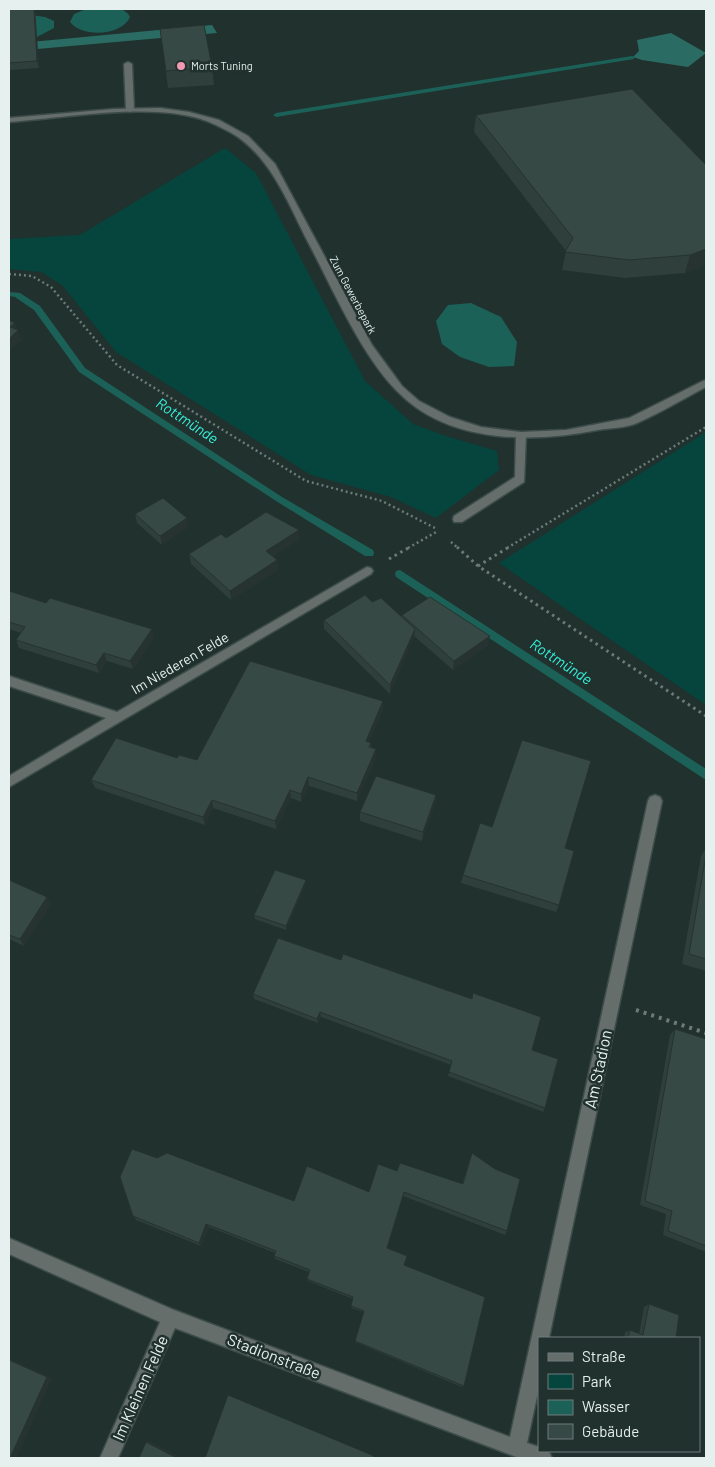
<svg xmlns="http://www.w3.org/2000/svg" width="715" height="1467" viewBox="0 0 715 1467" font-family="Barlow,sans-serif">
<style>
.green{fill:#05453e}
.forest{fill:#2a6c63}
.water{fill:#1c6158}
.lines{fill:none;stroke-linecap:round;stroke-linejoin:round}
.stream{fill:#1c6158;fill-rule:evenodd}
.lane-casing{stroke:#3c4c49;stroke-width:3}
.street-casing{stroke:#3c4c49;stroke-width:3}
.path-far2{stroke:#6c7a78;stroke-width:2.5;stroke-dasharray:2 3;stroke-linecap:butt}
.path-far1{stroke:#6c7a78;stroke-width:3;stroke-dasharray:2.5 4;stroke-linecap:butt}
.path{stroke:#6c7a78;stroke-width:4;stroke-dasharray:3 5;stroke-linecap:butt}
.lane{fill:#666e6c;fill-rule:evenodd}
.street{fill:#666e6c;fill-rule:evenodd}
.wall{fill:#2f3f3b}
.shaded-wall{fill:#263330}
.building{fill:#374945;stroke:#263330}
.poi-dot{fill:#f19ab1;stroke:#20312e;stroke-width:2}
.labels{text-anchor:middle;stroke-width:5;stroke-linejoin:round;paint-order:stroke}
.far-poi-label{font-size:11px;fill:#e6f0ee;stroke:#20312e;text-anchor:start}
.far-street-label{font-size:11px;fill:#e6f0ee;stroke:#20312e}
.street-label{font-size:14px;fill:#e6f0ee;stroke:#20312e}
.water-label{font-size:15px;font-style:italic;fill:#36f1db;stroke:#20312e}
.near-street-label{font-size:16px;fill:#e6f0ee;stroke:#20312e}
</style>
<rect width="100%" height="100%" fill="#20312e"/>
<path class="green" d="M225,148L256,173L365,381L413,424L446,436L497,451L499,470L436,518L391,497L311,475L116,352L62,285L41,272L9,269V239L80,235Z
M706,432V705L499,563Z"/>
<path class="forest" d="M212,25L217,33L26,50L9,44Z
M671,33L706,53L688,67L642,60L633,57L639,51L637,40Z"/>
<path class="water" d="M86,9C98,9 124,3 130,17C122,36 82,38 70,22L74,14Z
M30,15L45,17L54,21V28L37,37L9,40Z
M471,303L501,317L517,342L514,366L489,367L460,357L442,344L436,321L448,305Z"/>
<g class="lines">
<path class="stream" d="M632,56L634,57V59L276,117L273,115L276,113Z
M9,292L20,293L40,306L85,368L282,497L373,550L374,553L373,556H365L276,501L79,372L34,310L15,297L9,296Z
M400,570L706,769V780L396,577L395,574L396,571Z"/>
<defs>
<path id="lane" d="M128,62L132,64L134,110L130,112L126,110L124,64Z
M521,432L526,435L524,482L462,522H454L453,519L454,516L515,477L516,435Z"/>
<path id="street" d="M160,108L189,112L219,120L248,136L275,164L372,345L402,386L419,401L450,417L481,427L521,432L566,430L629,418L703,381L706,380V387C683,399 660,413 637,423C625,428 610,428 598,430C532,443 448,444 397,391C361,355 332,287 308,242C290,207 274,165 242,140C235,134 224,129 216,125C164,99 67,118 9,122V118L114,109Z
M367,567L371,568L373,571L371,574L9,787V776L106,718L9,686V676L117,712Z
M655,795L660,797L662,801L549,1338H539V1387L527,1443L539,1447V1451L549,1452L552,1458H519L175,1328L118,1458H100L160,1322L9,1254V1238L174,1310L510,1437L648,801L650,797Z"/>
</defs>
<use href="#lane" class="lane-casing"/>
<use href="#street" class="street-casing"/>
<path class="path-far2" d="M9,274L32,276L51,287L117,365L306,481L382,501L435,528
M451,542L458,548
M408,548L438,531
M507,548L706,427"/>
<path class="path-far1" d="M457,547L478,566L706,716
M389,559L410,547
M478,566L509,547"/>
<path class="path" d="M636,1010L706,1033"/>
<use href="#lane" class="lane"/>
<use href="#street" class="street"/>
</g>
<path class="wall" d="M9,9H35L39,68L10,70L9,67Z
M160,29L212,67L214,85L168,88Z
M476,115L706,165V265L685,273L625,278L562,270L566,251L474,132Z
M135,514L188,527L162,545L137,523Z
M226,538L300,539L273,556L277,560L278,570L231,600L191,564L189,554Z
M9,591L154,638L133,669L107,661L99,673L19,648L16,640L21,633L9,629Z
M372,602L402,617V615L488,646L453,670L414,636L390,694L324,629V620Z
M383,701V710L369,742L371,743V747L376,749V758L357,801L309,786L301,802L291,798L276,829L213,808L205,825L95,788L91,780L177,758L197,760Z
M436,795L435,804L422,841L360,821V812Z
M565,848L559,905L556,912L461,883L463,875Z
M706,848V971L682,964L701,856Z
M9,880L47,897L51,904L24,946L9,939Z
M306,884L286,930L255,919L254,915Z
M253,994L532,1050L545,1108L543,1112L448,1076L451,1065L321,1017L318,1023L254,999Z
M675,1029L706,1039V1252L663,1235L666,1214L640,1205L670,1035Z
M472,1153L507,1231L505,1235L403,1196L387,1249L404,1265L464,1386L462,1387L355,1342L364,1312L351,1308L353,1299L308,1281L307,1279L309,1272L275,1259L274,1256L275,1253L209,1227L201,1246L136,1220L133,1216L157,1158L294,1201L369,1192L397,1171L462,1184Z
M649,1304L676,1338H624L625,1332L630,1330L639,1334L644,1307Z"/>
<path class="shaded-wall" d="M34,9H35L39,68L37,61Z
M706,249V265L685,273L690,255Z
M15,323L22,340L9,352L10,327Z
M187,518L188,527L162,545L160,536Z
M299,530L300,539L267,560L266,551Z
M277,560L278,570L231,600L230,591Z
M152,629L154,638L133,669L130,661Z
M415,629L414,637L390,694V685Z
M490,636L488,646L453,670L454,661Z
M104,653L107,661L99,673L96,665Z
M383,701V710L366,750V741Z
M376,749V758L357,801V793Z
M308,777L309,786L301,802V794Z
M290,790L291,798L276,829L275,821Z
M436,795L435,804L422,841L423,832Z
M212,800L213,808L205,825L203,817Z
M306,880V884L286,930V926Z
M47,897L51,904L24,946L20,939Z
M320,1012L321,1017L318,1023L317,1019Z
M206,1224L209,1227L201,1246L199,1243Z
M9,1358L52,1378L17,1458H10Z
M151,1441L182,1458H177L146,1442Z"/>
<path class="building" d="M9,9H34L37,61L9,63Z
M204,25L212,67L166,71L160,29Z
M632,89L706,165V249L690,255L629,260L565,252L573,238L476,115Z
M9,320L15,323L10,327L18,330L9,339Z
M163,498L187,518L160,536L135,514Z
M266,512L299,530L266,551L277,560L230,591L189,554L221,534L226,538Z
M9,591L46,603L50,598L152,629L130,661L104,653L96,665L16,640L25,627L9,622Z
M365,595L372,602L381,598L415,629L390,685L324,620Z
M430,597L490,636L454,661L402,615Z
M250,661L383,701L366,741L371,743L369,747L376,749L357,793L308,777L301,794L290,790L275,821L212,800L203,817L91,780L116,738L177,758L179,755L197,760Z
M522,740L591,761L565,848L574,851L559,905L463,875L480,823L492,827Z
M376,776L436,795L423,832L360,812Z
M706,855V959L689,954Z
M275,870L306,880L286,926L254,915Z
M9,880L47,897L20,939L9,935Z
M278,938L341,960L343,954L472,999L473,993L541,1017L532,1050L558,1059L545,1108L449,1072L452,1061L320,1012L317,1019L253,994Z
M675,1029L706,1039V1246L668,1231L672,1211L645,1201Z
M132,1149L157,1158L167,1153L294,1201L307,1166L369,1192L378,1164L397,1171L400,1163L463,1184L472,1153L495,1169L520,1179L507,1231L404,1192L387,1248L407,1256L404,1265L485,1297L464,1386L355,1341L364,1311L351,1306L353,1297L307,1279L310,1270L274,1256L276,1251L206,1224L199,1243L133,1216L120,1177Z
M649,1304L679,1315L676,1338H628L630,1330L643,1335Z
M9,1360L47,1377L10,1458H9Z
M228,1395L374,1456L373,1458H205Z
M146,1442L177,1458H139Z"/>
<circle class="poi-dot" cx="181" cy="66" r="5"/>
<g class="labels">
<g class="far-poi-label">
<text x="191" y="70">Morts Tuning</text>
</g>
<g class="far-street-label">
<text transform="translate(353 295) rotate(62)" y="4">Zum Gewerbepark</text>
</g>
<g class="street-label">
<text transform="translate(180 663) rotate(-30)" y="5">Im Niederen Felde</text>
</g>
<g class="water-label">
<text transform="translate(187 421) rotate(33)" y="5">Rottmünde</text>
<text transform="translate(561 662) rotate(33)" y="5">Rottmünde</text>
</g>
<g class="near-street-label">
<text transform="translate(598 1069) rotate(-78)" y="6">Am Stadion</text>
<text transform="translate(274 1356) rotate(21)" y="6">Stadionstraße</text>
<text transform="translate(140 1388) rotate(-66)" y="6">Im Kleinen Felde</text>
</g>
</g>
<rect width="715" height="1467" fill="none" stroke="#e6f0ee" stroke-width="20"/>
<rect x="538" y="1337" width="162" height="115" fill="#20312e" stroke="#6f7d7b"/>
<rect x="548" y="1353" width="25" height="8" fill="#666e6c" stroke="#6f7d7b"/>
<text x="582" y="1362" font-size="15" fill="#e6f0ee">Straße</text>
<rect x="548" y="1374" width="25" height="15" fill="#05453e" stroke="#6f7d7b"/>
<text x="582" y="1387" font-size="15" fill="#e6f0ee">Park</text>
<rect x="548" y="1400" width="25" height="15" fill="#1c6158" stroke="#6f7d7b"/>
<text x="582" y="1412" font-size="15" fill="#e6f0ee">Wasser</text>
<rect x="548" y="1424" width="25" height="15" fill="#374945" stroke="#6f7d7b"/>
<text x="582" y="1437" font-size="15" fill="#e6f0ee">Gebäude</text>
</svg>
